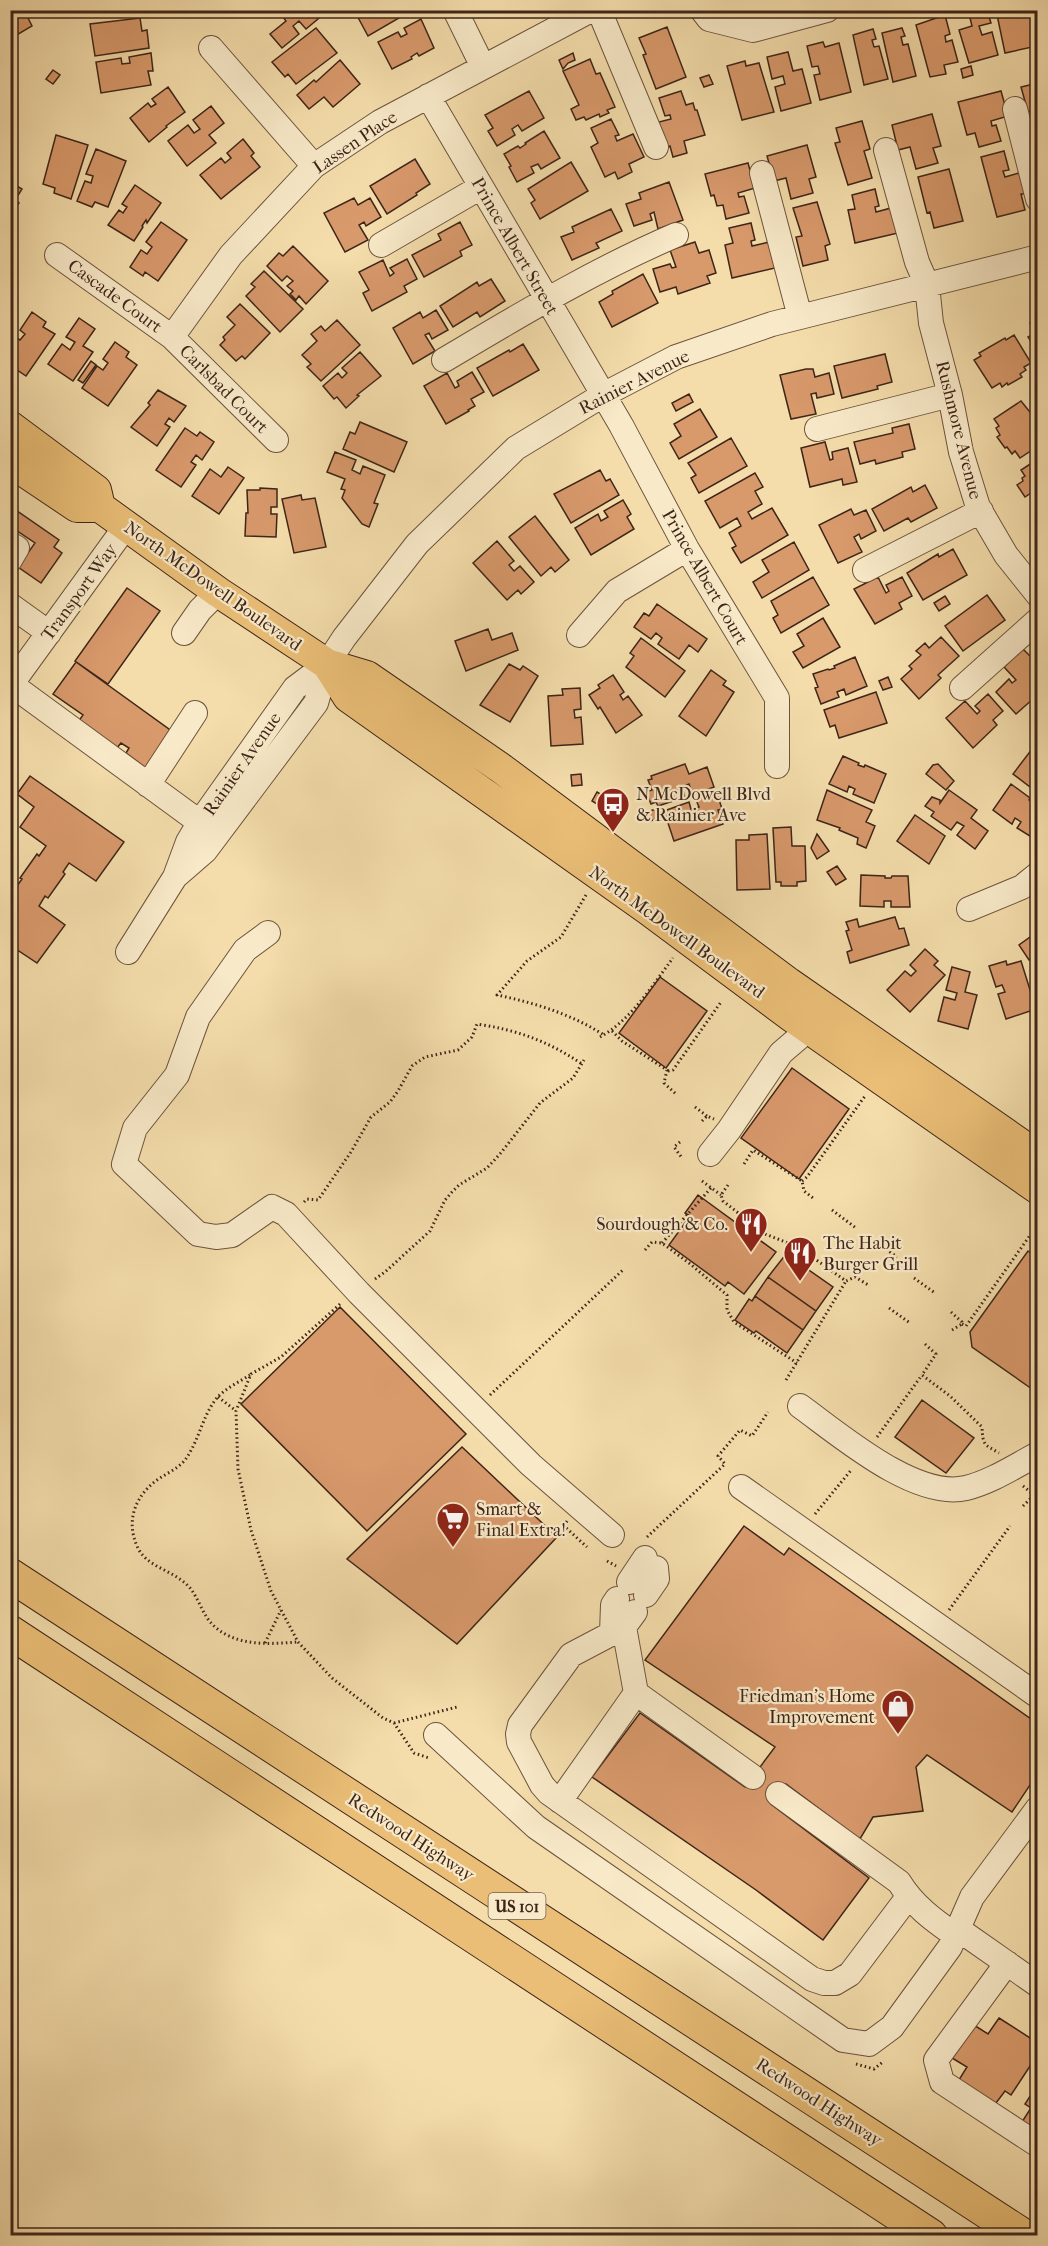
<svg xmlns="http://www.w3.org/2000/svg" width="1048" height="2246" viewBox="0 0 1048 2246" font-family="'IM FELL French Canon',serif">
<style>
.building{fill:#d8996b;stroke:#3e2519;stroke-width:1.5}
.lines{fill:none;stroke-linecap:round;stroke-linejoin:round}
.minor-casing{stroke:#6c533e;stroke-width:26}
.major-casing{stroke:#3e2519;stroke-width:32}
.highway-casing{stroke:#3e2519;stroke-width:35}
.path{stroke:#3e2519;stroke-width:3;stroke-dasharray:1.5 3;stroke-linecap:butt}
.minor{stroke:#f8e9c8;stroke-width:24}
.major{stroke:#eabe76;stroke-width:30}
.highway{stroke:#eabe76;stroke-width:33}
.labels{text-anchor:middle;stroke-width:4.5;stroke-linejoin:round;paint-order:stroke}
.shield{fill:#f8e9c8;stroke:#76604e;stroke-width:1.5}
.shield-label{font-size:16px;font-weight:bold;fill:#3e2519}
.street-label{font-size:18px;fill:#3e2519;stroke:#f8e9c8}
.poi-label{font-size:18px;fill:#3e2519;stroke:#f8e9c8;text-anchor:start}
</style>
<rect width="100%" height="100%" fill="#f4ddab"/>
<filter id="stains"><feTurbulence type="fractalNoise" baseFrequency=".00333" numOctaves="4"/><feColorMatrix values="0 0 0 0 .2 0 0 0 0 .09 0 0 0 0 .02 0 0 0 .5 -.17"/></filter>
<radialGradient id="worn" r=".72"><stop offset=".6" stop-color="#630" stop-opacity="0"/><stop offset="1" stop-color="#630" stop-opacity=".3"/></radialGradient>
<path class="building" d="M10,10H24L32,26L15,36L10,27Z
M278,10H323L325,13L306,29L299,21L293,26L299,34L282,48L270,34L286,21Z
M354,10H395L399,18L368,36Z
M968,10H987L991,23L979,26L982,35L992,32L998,55L969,63L959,30L972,26Z
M996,10H1029L1037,46L1005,53Z
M945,15L950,34L945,36L946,42L952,40L958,62L944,65L946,74L930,77L916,25Z
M140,18L142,31L147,30L149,48L95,56L90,24Z
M421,19L434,48L419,56L417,53L411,57L412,59L392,69L378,42L398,32L401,37L407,34L404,28Z
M667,27L686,77L656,89L643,55L646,54L639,38Z
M316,28L337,53L296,84L288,74L285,77L272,62Z
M902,28L905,36L901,37L903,45L908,44L916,76L893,82L882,33Z
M873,29L876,39L872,40L874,47L879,46L888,79L864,85L853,35Z
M823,42L825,47L839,43L851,92L820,100L814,75L820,74L818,66L812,67L807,46Z
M788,52L793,71L802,69L811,103L781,111L775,87L785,84L783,76L772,79L767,57Z
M151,53L153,71H148L151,85L101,93L96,62L121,58L122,64L130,63L129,57Z
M573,53L575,60L568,63L563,69L559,60Z
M590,59L596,74L600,73L615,107L607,110L609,113L600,117L599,114L586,120L584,117L576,120L571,109L579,105L563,71Z
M340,60L360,84L333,107L324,97L309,109L297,95L314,80L316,82Z
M745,61L746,66L759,63L774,112L742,120L727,66Z
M971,66L973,75L963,78L961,69Z
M53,70L60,75L53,84L46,79Z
M709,75L713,84L704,87L700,78Z
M1038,83V109L1028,112L1021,87Z
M168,87L185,112L166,126L167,127L149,142L130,118L148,103L151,107L156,104L152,99Z
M529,91L544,118L522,131L518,125L512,129L515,135L497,146L488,131L493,128L485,115Z
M681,91L686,105L693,103L695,110H697L705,135L684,141L687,153L673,157L670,146L662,149L655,123L671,119L670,115L665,116L659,98Z
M1001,91L1008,116L991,121L992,126L996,125L1001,141L979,147L975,133L967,135L958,102Z
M211,106L224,123L209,135L216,143L187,166L168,141L188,125L194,133L200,129L193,120Z
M932,114L941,146L933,148L938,163L916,169L910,147L898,150L892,125Z
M611,119L619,135L615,136L617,141L633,134L644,157L629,164L632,172L618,179L615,172L605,177L591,147L598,143L591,128Z
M862,121L870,149L864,151L872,178L848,185L835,143L840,142L836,128Z
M544,131L560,158L541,169L538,164L531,167L534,173L517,182L509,167L511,166L504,154L518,146L520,148L526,144L525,143Z
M56,135L88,145L71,199L54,193L55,188L43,184Z
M243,139L254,153L251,156L260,167L221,199L200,175L221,158L225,163L231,158L227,153Z
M807,145L816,177L809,179L813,193L791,199L786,178L774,181L767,156Z
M96,149L126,161L108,207L95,202L92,207L77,201L85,181L91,183L93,176L86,174Z
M1004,151L1009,170L1003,171L1005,177L1019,173L1025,194H1021L1025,210L997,217L981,157Z
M415,159L430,184L416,193L417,195L387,214L370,186Z
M571,162L588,191L540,219L531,203L535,200L528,189Z
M748,163L755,188L738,193L739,197L744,196L749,213L726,219L723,205L717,206L714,195L711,196L705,174Z
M949,169L963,221L934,228L930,212L927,213L918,177Z
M10,182L22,189L15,200L19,203L10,216Z
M669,182L683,220L658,229L654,212L650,214L652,220L634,226L626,204L641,199L639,193Z
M135,185L161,203L147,223L146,220L142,226L143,227L134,241L108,225L119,210L123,213L127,207L122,204Z
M875,189L879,206L875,207L876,212L891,208L898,233L855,243L848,210L855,209L852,195Z
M354,198L358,205L370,198L381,217L366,226L364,222L359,225L368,240L345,252L324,213Z
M817,202L830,244L825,246L828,260L803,266L796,237L802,236L793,208Z
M611,209L622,231L596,243L599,248L572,260L561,237L574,232L572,227Z
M161,222L187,240L158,281L145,272L143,276L130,267L141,250L147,254L152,247L146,242Z
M460,222L472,245L460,251L462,256L424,277L412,255L441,240L438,234Z
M751,223L755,240L751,241L752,246L769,242L775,268L732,278L725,245L733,243L729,228Z
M695,242L699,253L709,250L716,273L707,276L710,283L678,294L676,287L660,292L653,269L670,264L672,268L676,267L670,250Z
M293,246L328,281L306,304L299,296L296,300L290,294L293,291L287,286L293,281L287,276L282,281L267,266L279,253L283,256Z
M407,259L417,279L404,286L407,292L372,311L363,293L369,290L359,272L383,260L390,276L394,273L390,268Z
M264,271L303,309L280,332L246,296L255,287L251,284Z
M643,274L658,303L612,327L599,302L613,294L612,291Z
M491,279L505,301L480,317L477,312L453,327L440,306L477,282L479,286Z
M240,304L270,333L245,359L242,356L236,361L220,345L225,340L223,337L235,325L227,317Z
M436,310L448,330L432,339L429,333L425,335L435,351L413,364L393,328L420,312L423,318Z
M32,312L46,322L43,327L55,334L26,376L10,365V342L15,337L20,340L25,334L20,330Z
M79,318L95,329L83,346L93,352L73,381L48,364L62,344L70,350L75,342L66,337Z
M1038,318V352L1028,337L1035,333L1030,323Z
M337,320L360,345L321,381L307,367L311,364L302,355L317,341L311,334L321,326L325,331Z
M1014,335L1031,363L1024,367L1026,370L1020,374L1022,377L1008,385L1007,383L1002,387L1000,383L992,388L974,360L981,356L979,353L1005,338L1006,340Z
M115,342L129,352L126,357L137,365L108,406L82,388L97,366L103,370L108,363L103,359Z
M523,344L539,370L493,396L477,368L509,350L510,352Z
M360,352L381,376L357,395L359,396L346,408L337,397L334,399L323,386L338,373L342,378L347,373L342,368Z
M885,354L892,382L877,386L878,389L842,398L834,366Z
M91,361L96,365L83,383L78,380Z
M806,369H813L815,377L829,373L834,394L817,398L816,393L811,394L816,414L791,419L780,375Z
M472,372L484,392L471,399L475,406L468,410L469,411L446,424L424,386L447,373L455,388L459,386L457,381Z
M158,390L186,406L174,422L169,418L165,424L170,427L157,446L131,427L150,405L148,403Z
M689,394L693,402L676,411L672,403Z
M1021,401L1038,422V446L1020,458L1015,451L1012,454L1007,447L1005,448L997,437L1000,435L996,428L999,426L994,419Z
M700,409L717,437L679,459L670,443L681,436L674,424Z
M360,422L407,442L394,472L343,449L350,432L355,434Z
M909,424L915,449L902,452L903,457L876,464L875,460L860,464L854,442L893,433L892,428Z
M185,428L197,436L200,432L214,442L202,460L196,455L191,462L196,465L181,487L156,470Z
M731,438L747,466L699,493L691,478L696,475L688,463Z
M825,442L830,460L833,459L832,452L848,448L857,482L843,485L842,479L810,487L801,448Z
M335,452L356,460L352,470L360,474L363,466L385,475L374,503L378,504L369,527L362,524L342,498L345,490L341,489L345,479L327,472Z
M1038,459V496L1036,493L1033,495L1031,493L1025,497L1017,485L1023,481L1022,478L1025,476L1021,470Z
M228,467L244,478L219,514L192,496L210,469L221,477Z
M600,470L606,481L610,479L619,495L571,523L554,494Z
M755,473L763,487L755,491L762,504L748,512L752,519L772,508L788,535L741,563L732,548L736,546L729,533L741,526L737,518L720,528L705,501Z
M925,485L937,508L911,522L908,518L884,531L872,509L911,487L913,492Z
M260,488L277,489V507H271V514H277L276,537L245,536L246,513H248L247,490H260Z
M301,495L302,500L315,498L326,547L294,553L282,499Z
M623,500L631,514L627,517L634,529L591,555L575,528L598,514L601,521L608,517L604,511Z
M10,506L59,540L54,547L62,553L41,583L18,567L35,543L10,526Z
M851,509L854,515L866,510L876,531L861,539L859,534L854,537L862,552L838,563L819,525Z
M535,516L569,560L555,572L551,567L541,576L509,537Z
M497,541L514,561L509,565L514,571L520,566L534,582L521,594L518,590L507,600L473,563Z
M794,542L809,570L762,598L753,582L769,572L762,560Z
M953,549L967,575L923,600L907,573L938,554L939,557Z
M813,577L829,605L781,633L773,618L778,615L771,601Z
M878,577L886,593L889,591L886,585L902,577L912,596L899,603L902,609L875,624L854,589Z
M127,588L160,611L108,684L75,661Z
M987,595L1005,620L963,651L945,626Z
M945,596L950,604L939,611L934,603Z
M657,604L707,639L698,652L689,645L679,659L658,644L662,638L656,633L651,639L634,627L644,613L649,616Z
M823,618L840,647L803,668L793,652L804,646L797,634Z
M488,629L492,640L512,633L518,650L466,671L455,641Z
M941,637L959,656L938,675L941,678L919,699L901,679L912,669L909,666L921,655L916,651L925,643L929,648Z
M641,638L685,671L665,697L626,667L634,656L630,653Z
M1023,649L1038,664V698L1036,700L1034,698L1016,714L996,692L1009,679L1012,683L1016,680L1004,667Z
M855,657L867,686L846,695L844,689L837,692L839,697L821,704L815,688L818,687L813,674L828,669L829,670L835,668L834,666Z
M76,662L173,732L147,769L126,753L129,748L121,743L116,749L78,722L83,715L53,694Z
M509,664L520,670L523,666L538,676L510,722L480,705Z
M711,670L726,681L723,685L734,692L706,736L679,716Z
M613,675L624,692L620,695L623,700L628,696L642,715L616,733L600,707L598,709L589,695L600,688L598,685Z
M888,677L892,687L883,690L879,681Z
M580,688L581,709L574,710L575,718L581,717L583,744L551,746L548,696L563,695L562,689Z
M876,692L887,723L839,738L835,725L830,727L824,710Z
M988,694L1003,711L993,720L997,725L973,748L946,718L965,701L977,714L980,711L975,706Z
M1032,749L1038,753V786L1034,790L1013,774Z
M843,756L859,763L858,765L864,767L865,765L886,774L874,803L853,794L855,789L849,786L847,792L829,784Z
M685,764L689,774L707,767L714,787L693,795L689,784L682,787L685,797L658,806L656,802L651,804L646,792L652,790L648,780L652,779L651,776Z
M938,764L954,781L946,790L926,774L933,765Z
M581,774L582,785L572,786L571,775Z
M30,776L124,842L96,881L69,863L63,872L65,874L48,898L45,896L39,906L65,925L37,963L10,945V885L15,889L22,879L20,878L37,854L39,856L46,846L20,827L34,807L17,794Z
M1011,784L1030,798L1029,800L1038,804V831L1033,838L1017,828L1021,822L1015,818L1012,824L993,810Z
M827,790L872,810L866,822L875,826L866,848L857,844L858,838L839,830L840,828L817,820Z
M949,790L977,810L971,818L988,831L975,849L957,835L964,826L957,822L951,830L931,816L934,812L925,806L932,797L940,800V803Z
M597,792L605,797L600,806L592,801Z
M717,793L722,809L718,810L723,824L674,841L664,811L689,802L691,809L699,807L696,800Z
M656,809L659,818L647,822L644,813Z
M915,815L945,836L929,864L897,841Z
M791,827L792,846H805L806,881L797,882V886H781V882H776L773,828Z
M767,834L770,889L737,890L736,840H749V835Z
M817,834L829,851L817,859L811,848Z
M837,866L846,879L836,885L827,872Z
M861,875L885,876V878H891L892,876H908L910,907H891V901H884V907L860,906Z
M895,917L899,929L904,928L909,945L850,963L847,952L852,950L846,931L849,930L846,922L857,919L859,927Z
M1033,935L1035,937L1038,935V962L1034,957L1029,960L1019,945Z
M925,949L938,961L934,965L945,975L910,1012L887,990L905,971L911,976L916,971L910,965Z
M1006,961L1007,965L1021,961L1036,1009L1006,1019L998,994L1005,992L1002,985L996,987L989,966Z
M952,967L970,972L965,992L977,995L968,1029L938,1021L944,997L955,1000L957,993L946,990Z
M660,977L707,1011L666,1068L619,1033Z
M792,1068L849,1109L799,1179L741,1138Z
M698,1195L776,1252L744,1294L728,1282L725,1286L669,1245L690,1216L685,1213Z
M1028,1251L1038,1258V1381L1032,1389L972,1347L970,1332Z
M786,1254L833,1287L816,1311L768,1277Z
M768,1277L816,1311L803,1330L755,1296Z
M755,1296L803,1330L787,1353L756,1331L754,1333L735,1320L749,1299L752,1301Z
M340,1307L466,1434L367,1531L241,1404Z
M922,1400L974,1438L946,1473L895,1437Z
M462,1447L557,1537L457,1644L347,1559Z
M744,1526L784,1555L789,1548L1038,1724V1773L1012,1812L927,1755L916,1767L923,1811L873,1817L860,1839L786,1784L771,1804L869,1878L823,1940L756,1890L592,1777L640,1713L745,1787L775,1747L645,1660Z
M999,2018L1038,2043V2054L1011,2095L1005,2091L993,2107L957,2083L967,2067L952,2058L974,2025L988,2034Z
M1038,2084V2136L1020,2125L1031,2108L1025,2104Z"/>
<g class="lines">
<defs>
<path id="minor" d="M455,10L483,67
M599,10L656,147
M702,10L709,19L753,30L827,10
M211,48L314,166
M428,96L621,425L687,549L777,698V766
M1015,109L1038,199
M886,150L917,262L927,285L931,323L950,395L961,452L978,507L1006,555L1038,595
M762,173L800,317
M381,245L481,187
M57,255L172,337L276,440
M172,337L231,255L314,166L380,122L591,10
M444,360C520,315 594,270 676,235
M817,429L950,395
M10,544L17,548L10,560
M865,570L981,511
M10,605L49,633
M184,633L200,610L218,592
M579,635L617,591L687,549
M12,685L213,832
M10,686L126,526
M962,688L1038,620
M148,785L195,713
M175,877L205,851L316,703L327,664L344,638L417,544L516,448L603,395L676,357L772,324L1038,257
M969,909L1022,887L1038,874
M268,933L245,950L198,1017L177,1075L135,1128L124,1164L198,1234L216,1237L232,1235L272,1207L286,1214L359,1293L531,1465L612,1535
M128,952L175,877L188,842L200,822L295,688L327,664
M710,1154L729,1130L781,1053L809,1029
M800,1406C839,1434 915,1500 966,1488C991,1482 1015,1466 1038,1454
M741,1487L1038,1696
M629,1582L645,1558
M646,1595L657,1579L656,1568
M635,1612L624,1627L571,1655L520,1725L518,1734L519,1742L542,1785L549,1793L812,1979L824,1983H835L850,1974L908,1897
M624,1627L636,1693L753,1777
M612,1633L613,1605L617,1599
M436,1735L536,1827L843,2040L869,2044L892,2027L950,1947L972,1897L1038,1808
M778,1794L899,1882C913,1905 933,1920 955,1935
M560,1801L636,1693
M958,1929L1038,1985
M1007,1963L936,2060L942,2082L1038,2145"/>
<path id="major" d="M10,426L96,490L100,507
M10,462L77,507H100L218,592L327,664L367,676L502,769L789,983L1038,1156
M327,664L348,697L647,909L792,1017L1038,1189"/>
<path id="highway" d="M10,1575L1024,2236
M10,1632L931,2236"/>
</defs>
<use href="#minor" class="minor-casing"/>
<use href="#major" class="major-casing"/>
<use href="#highway" class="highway-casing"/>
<path class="path" d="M586,895L561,937L527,961L497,995C535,1003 571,1014 604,1035
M612,1031L622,1041L667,1070L664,1083L676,1094
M600,1037C631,1020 652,986 673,958
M668,1071L673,1070L721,1002
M695,1107L707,1116
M702,1121L707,1116L714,1119
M680,1142L674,1147L682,1158
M744,1164L753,1150L802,1181L804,1191L813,1198
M702,1181L721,1195
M802,1181L807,1177L865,1096
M728,1185L721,1195L723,1201L765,1234L798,1247L846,1281L855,1277L870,1286
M304,1202L307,1199L318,1200L351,1152L371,1117L390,1102L398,1091L412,1066L425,1057L458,1050L472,1037L477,1024C517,1030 548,1041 582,1064
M832,1210L856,1228
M875,1241L897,1257
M662,1243L711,1188
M645,1250L652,1242L662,1243L689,1263L727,1295V1310L734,1322L797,1363
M914,1278L935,1293
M375,1279L385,1272L430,1231L445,1200L452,1192L459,1185L487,1168L500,1154L540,1103L573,1078L584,1060
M340,1304L281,1357L251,1374L236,1411L238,1469L251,1530L271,1591L298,1642L332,1678L383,1718L394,1723L414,1753L429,1758
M889,1308L910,1323
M951,1312L962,1322V1324L952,1330
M962,1324L966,1326L1038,1224
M925,1344L936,1354L922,1375L950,1396L982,1427C983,1446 984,1444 999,1453
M250,1375C239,1382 224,1389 216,1399C202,1417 199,1441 185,1460C177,1470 162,1475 152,1484C133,1501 127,1523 137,1546C146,1568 175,1570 190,1588C199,1599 203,1616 214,1626C237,1647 270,1644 297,1642
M786,1380L846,1281
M490,1395L624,1269
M218,1397L235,1410
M877,1437L922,1375
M1023,1486L1033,1494
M1023,1506L1038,1491
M815,1514L852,1469
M567,1521L564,1526L587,1547
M647,1537L725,1464L718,1456L740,1430L752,1436L768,1412
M607,1561L616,1566
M949,1610L1010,1526
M265,1643L281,1610
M394,1723L457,1707
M856,2064L874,2069L884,2061"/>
<use href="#minor" class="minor"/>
<use href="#major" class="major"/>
<use href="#highway" class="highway"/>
</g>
<defs>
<symbol id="bus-pin" viewBox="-11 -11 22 30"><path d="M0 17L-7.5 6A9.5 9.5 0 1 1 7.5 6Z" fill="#8f2418" stroke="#f8e9c8"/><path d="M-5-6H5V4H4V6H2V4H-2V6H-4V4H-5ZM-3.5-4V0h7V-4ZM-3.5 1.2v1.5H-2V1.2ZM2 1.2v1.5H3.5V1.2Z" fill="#fff"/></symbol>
<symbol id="restaurant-pin" viewBox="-11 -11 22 30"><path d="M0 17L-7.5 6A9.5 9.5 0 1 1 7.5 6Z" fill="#8f2418" stroke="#f8e9c8"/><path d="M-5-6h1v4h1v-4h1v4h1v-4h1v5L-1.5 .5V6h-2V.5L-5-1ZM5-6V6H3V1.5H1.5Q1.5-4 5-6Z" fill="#fff"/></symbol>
<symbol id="supermarket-pin" viewBox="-11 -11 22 30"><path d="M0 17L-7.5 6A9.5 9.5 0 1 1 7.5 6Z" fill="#8f2418" stroke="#f8e9c8"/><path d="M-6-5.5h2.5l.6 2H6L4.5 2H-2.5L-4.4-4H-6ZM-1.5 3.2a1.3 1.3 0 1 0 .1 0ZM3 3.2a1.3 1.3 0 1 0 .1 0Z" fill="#fff"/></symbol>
<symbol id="shop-pin" viewBox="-11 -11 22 30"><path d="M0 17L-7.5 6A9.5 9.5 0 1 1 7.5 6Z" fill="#8f2418" stroke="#f8e9c8"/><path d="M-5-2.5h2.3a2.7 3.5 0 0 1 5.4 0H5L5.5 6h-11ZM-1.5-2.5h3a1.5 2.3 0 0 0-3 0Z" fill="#fff"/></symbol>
</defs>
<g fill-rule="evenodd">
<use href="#bus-pin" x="594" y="785" width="38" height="52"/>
<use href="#restaurant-pin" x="732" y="1205" width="38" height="52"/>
<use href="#restaurant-pin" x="781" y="1234" width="38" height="52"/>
<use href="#supermarket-pin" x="434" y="1500" width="38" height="52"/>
<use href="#shop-pin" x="879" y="1687" width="38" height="52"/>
</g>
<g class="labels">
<rect class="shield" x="488.5" y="1893" width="57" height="26" rx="4.5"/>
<g class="shield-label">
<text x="517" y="1912">US 101</text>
</g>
<g class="street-label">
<text transform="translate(355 142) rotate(-34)" y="6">Lassen Place</text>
<text transform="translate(515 246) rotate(60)" y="6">Prince Albert Street</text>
<text transform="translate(115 296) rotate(36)" y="6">Cascade Court</text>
<text transform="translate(634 382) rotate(-27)" y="6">Rainier Avenue</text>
<text transform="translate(224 389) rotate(45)" y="6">Carlsbad Court</text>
<text transform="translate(959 430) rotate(76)" y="6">Rushmore Avenue</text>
<text transform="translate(705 577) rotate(60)" y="6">Prince Albert Court</text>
<text transform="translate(213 586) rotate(35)" y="6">North McDowell Boulevard</text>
<text transform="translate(79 592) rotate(-54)" y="6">Transport Way</text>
<text transform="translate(242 764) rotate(-55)" y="6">Rainier Avenue</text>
<text transform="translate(677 932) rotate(36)" y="6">North McDowell Boulevard</text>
<text transform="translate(411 1837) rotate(33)" y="6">Redwood Highway</text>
<text transform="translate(819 2102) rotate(33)" y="6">Redwood Highway</text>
</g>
<g class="poi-label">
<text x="636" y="800">N McDowell Blvd<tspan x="636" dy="21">&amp; Rainier Ave</tspan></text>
<text x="728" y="1230" text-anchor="end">Sourdough &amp; Co.</text>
<text x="823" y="1249">The Habit<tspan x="823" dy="21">Burger Grill</tspan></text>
<text x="476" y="1515">Smart &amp;<tspan x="476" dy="21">Final Extra!</tspan></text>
<text x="875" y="1702" text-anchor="end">Friedman's Home<tspan x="875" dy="21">Improvement</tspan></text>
</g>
</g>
<rect width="1048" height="2246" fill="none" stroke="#f4ddab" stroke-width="36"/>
<rect x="12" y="12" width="1024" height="2222" fill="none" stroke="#3e2519" stroke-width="3"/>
<rect x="18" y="18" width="1012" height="2210" fill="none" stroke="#3e2519" stroke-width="1.5"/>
<rect width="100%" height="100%" filter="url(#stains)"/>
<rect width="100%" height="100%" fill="url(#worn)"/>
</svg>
